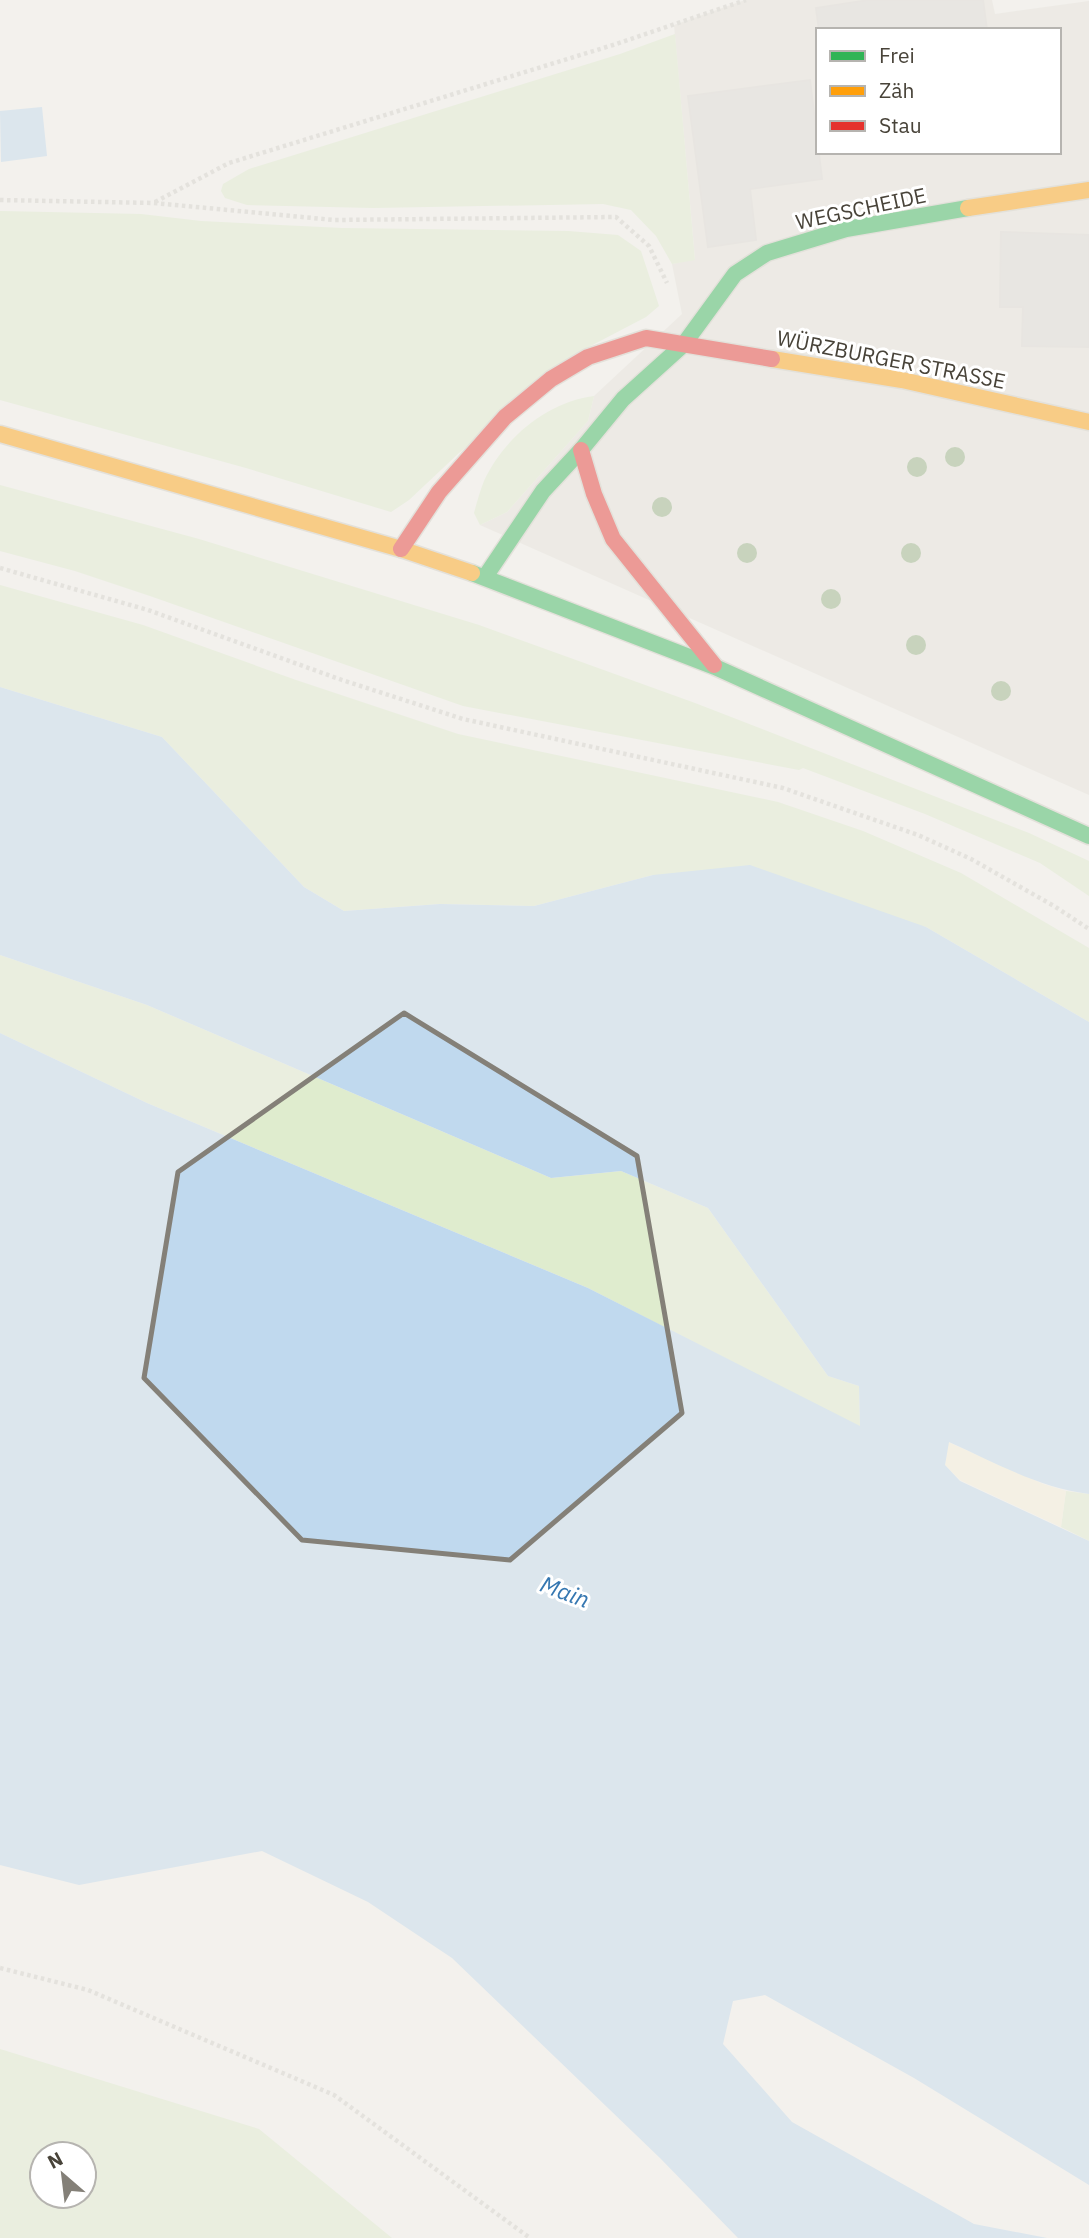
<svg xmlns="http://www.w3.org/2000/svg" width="1089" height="2238" viewBox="0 0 1089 2238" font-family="'IBM Plex Sans',sans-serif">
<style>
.residential{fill:#e6e3db;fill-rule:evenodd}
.green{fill:#dfecce;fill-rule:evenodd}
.sand{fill:#f5f0d9}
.water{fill:#c0d9ee}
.building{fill:#dcdad5;stroke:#dbd8d3;stroke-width:2}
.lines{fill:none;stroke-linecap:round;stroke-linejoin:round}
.fast-casing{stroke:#d1cec4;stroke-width:19}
.slow-casing{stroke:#d1cec4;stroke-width:19}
.jam-casing{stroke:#d1cec4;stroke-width:19}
.path{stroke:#d3d1cb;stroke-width:4.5;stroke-dasharray:3.5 3.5;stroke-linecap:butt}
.fast{stroke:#30b455;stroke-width:16}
.slow{stroke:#ff9f0a;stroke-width:16}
.jam{stroke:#e5322d;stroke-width:16}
.tree{fill:#94af83}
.marked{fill:none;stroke:#848078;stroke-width:5;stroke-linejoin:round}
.labels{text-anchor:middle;stroke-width:6;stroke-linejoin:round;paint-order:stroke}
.street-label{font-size:21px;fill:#484339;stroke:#fff}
.water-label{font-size:23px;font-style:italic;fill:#3577b1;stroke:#fff}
</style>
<rect width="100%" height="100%" fill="#f3f1ed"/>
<path class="residential" d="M745,0H992L995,14L1089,1V795L480,525L507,512L588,421L594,396L682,314L672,264L695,259L674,25ZM818,30H1059V152H818Z"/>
<path class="green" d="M675,34L695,260L672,264L656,236L631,210L603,204L373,208L247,205L225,198L221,191L223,184L249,169L620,54Z
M0,211L141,214L201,221L342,228L568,231L618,235L641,251L659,306L646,317L581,351L459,453L409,500L391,512L246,468L0,400Z
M594,396L588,421L507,512L480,525L474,513C477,502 480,491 484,481C504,438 547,402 594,396Z
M0,485L199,539L479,625L695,703L1029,833L1089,861V896L1040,863L925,814L803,768L799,770L463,706L150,596L75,571L0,551Z
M0,585L143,625L296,680L458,734L778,802L863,831L961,873L1089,948V1022L926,927L653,875L534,906L440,904L344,911L304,887L162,737L0,687Z
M0,955L147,1005L551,1178L621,1171L708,1208L828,1376L859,1386L860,1427L588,1288L147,1103L0,1033Z
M1066,1491L1089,1494V1541L1061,1527Z
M0,2049L259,2129L392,2238H0ZM42,2154H84V2196H42Z"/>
<path class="sand" d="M948,1442L1043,1484L1066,1491L1061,1527L960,1480L945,1465Z"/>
<path class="water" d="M42,107L47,156L1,162L0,111Z
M0,687L162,737L304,887L344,911L440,904L534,906L653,875L750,865L926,927L1089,1022V1494C1039,1488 994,1462 949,1442L945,1465L960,1481L1089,1541V2185L914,2078L765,1995L733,2001L723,2044L792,2122L974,2224L1047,2238H738L660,2158L452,1958L368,1902L262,1851L79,1885L0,1865V1033L147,1103L588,1288L860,1426L859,1386L828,1376L708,1208L621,1171L551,1178L147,1005L0,955Z"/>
<path class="building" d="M869,0H983L987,30H819L816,8Z
M810,80L822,179L750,189L756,240L708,247L688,96Z
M1001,232L1089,235V347L1022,346L1023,307H1000Z"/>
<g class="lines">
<defs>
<path id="fast" d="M472,573L715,667L1089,836
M485,577L543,491L581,450L623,399L684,344L735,274L767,253L846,229L968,208"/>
<path id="slow" d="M968,208L1089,190
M772,359L902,380L1089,422
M0,434L401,549L472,573"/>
<path id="jam" d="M581,450L594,494L613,539L714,665
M401,549L439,492L505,417L551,379L588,357L646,338L772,359"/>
</defs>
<use href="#fast" class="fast-casing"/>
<use href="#slow" class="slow-casing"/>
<use href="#jam" class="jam-casing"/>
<path class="path" d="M0,200L154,203L334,220L616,217L649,246L667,283
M155,202L229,163L613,45L746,0
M0,568L148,610L342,680L463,719L783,788L918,835L971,859L1054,906L1089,929
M0,1968L88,1990L334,2095L530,2238"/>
<use href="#fast" class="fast"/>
<use href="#slow" class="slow"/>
<use href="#jam" class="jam"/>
</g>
<g class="tree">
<circle cx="955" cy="457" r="10"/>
<circle cx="917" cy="467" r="10"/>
<circle cx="662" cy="507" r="10"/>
<circle cx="747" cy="553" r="10"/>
<circle cx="911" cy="553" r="10"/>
<circle cx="831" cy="599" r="10"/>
<circle cx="916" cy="645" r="10"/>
<circle cx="1001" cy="691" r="10"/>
</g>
<path d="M0 0H1089V2238H0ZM404,1013L637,1156L682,1413L510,1560L302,1540L144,1378L178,1172Z" fill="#f3f1ed" fill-opacity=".55" fill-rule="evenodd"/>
<path class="marked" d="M404,1013L637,1156L682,1413L510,1560L302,1540L144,1378L178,1172Z"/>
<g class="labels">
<g class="street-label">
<text transform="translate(861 209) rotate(-12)" y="7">WEGSCHEIDE</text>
<text transform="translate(891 360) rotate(11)" y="7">WÜRZBURGER STRASSE</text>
</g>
<g class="water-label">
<text transform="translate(565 1592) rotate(21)" y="8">Main</text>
</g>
</g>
<rect x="816" y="28" width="245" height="126" fill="#ffffff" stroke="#b6b4b0" stroke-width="2"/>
<rect x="830" y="51" width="35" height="10" fill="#30b455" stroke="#b6b4b0" stroke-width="2"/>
<text x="879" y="63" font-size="21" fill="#484339">Frei</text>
<rect x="830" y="86" width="35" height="10" fill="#ff9f0a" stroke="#b6b4b0" stroke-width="2"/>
<text x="879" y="98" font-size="21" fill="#484339">Zäh</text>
<rect x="830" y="121" width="35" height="10" fill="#e5322d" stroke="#b6b4b0" stroke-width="2"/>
<text x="879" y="133" font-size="21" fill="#484339">Stau</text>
<g transform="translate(63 2175) rotate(332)"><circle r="33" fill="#ffffff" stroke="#b6b4b0" stroke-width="2"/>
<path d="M0-5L12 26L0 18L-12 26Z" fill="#848078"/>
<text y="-10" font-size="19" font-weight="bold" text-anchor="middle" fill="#484339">N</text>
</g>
</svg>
